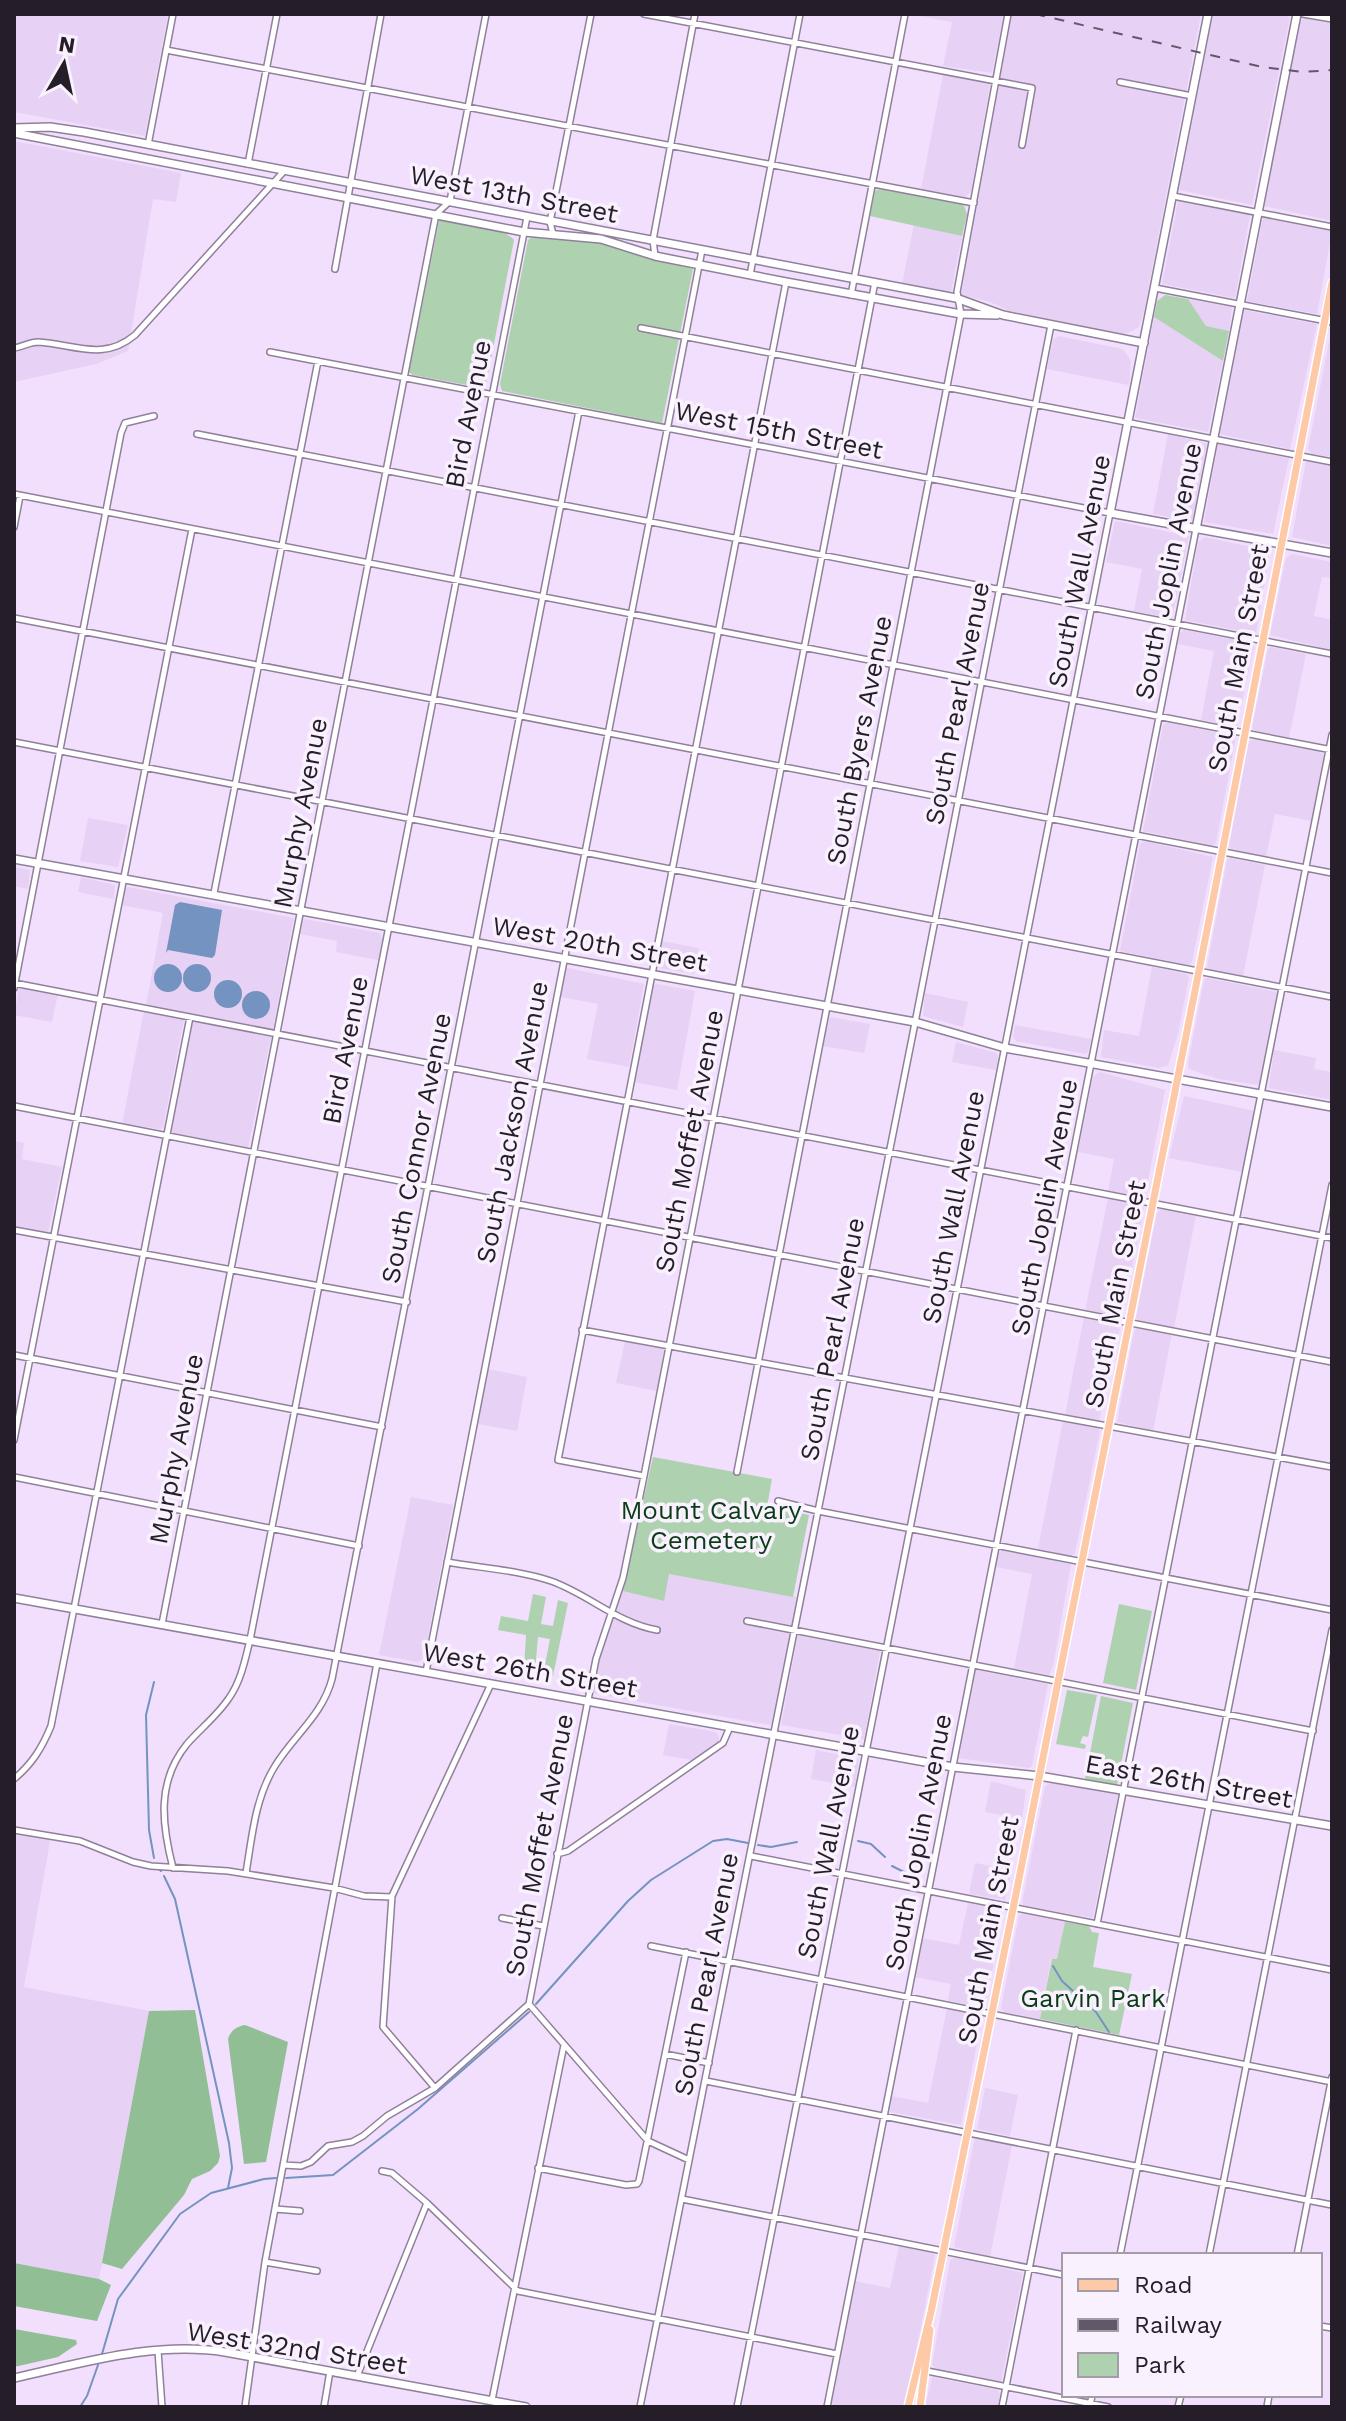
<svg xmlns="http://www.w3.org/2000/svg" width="1346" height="2421" viewBox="0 0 1346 2421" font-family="'Work Sans',sans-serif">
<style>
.built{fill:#e7d1f5}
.green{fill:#aed1b0}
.forest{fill:#91be94}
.water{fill:#7493c0}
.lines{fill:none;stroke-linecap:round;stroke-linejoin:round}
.stream{stroke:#7493c0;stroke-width:2}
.street-casing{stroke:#90809a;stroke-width:8}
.secondary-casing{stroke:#90809a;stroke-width:10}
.primary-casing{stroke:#fff;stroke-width:10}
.street{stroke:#fff;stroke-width:5}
.secondary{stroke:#fff;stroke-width:7}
.primary{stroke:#fdc9a6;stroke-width:7}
.rail{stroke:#635869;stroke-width:2;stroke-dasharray:10 10;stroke-linecap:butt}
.labels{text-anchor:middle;stroke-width:7;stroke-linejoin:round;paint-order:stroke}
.street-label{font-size:26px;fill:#251e29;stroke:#f9f1fd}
.park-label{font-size:26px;fill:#0a3d15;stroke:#f9f1fd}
</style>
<rect width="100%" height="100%" fill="#f1dffd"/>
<path class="built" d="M14,14H168L145,136L14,112Z
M909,14H1004L992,73L943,66L952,22Z
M1012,14H1201L1144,311L1139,327L1128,333L1116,334L1010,311L990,302L961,295Z
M1213,14H1278L1290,17L1252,205L1179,190Z
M1304,18L1332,24V221L1264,206L1300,22Z
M943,75L990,85L971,192L965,197L921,189Z
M14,141L181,173L176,202L153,199L128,351L96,364L14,382Z
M1178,201L1250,215L1235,298L1162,284Z
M1263,217L1332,231L1317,314L1247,301Z
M914,224L962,236L951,292L902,285Z
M1188,299L1232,307L1229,331L1206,326Z
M1244,310L1317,324L1290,449L1220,434Z
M1154,317L1223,361L1208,432L1135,418Z
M1332,327V457L1312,454L1308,449Z
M1058,336L1123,349L1131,361L1129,385L1047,369L1053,340Z
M1168,434L1207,444L1193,518L1190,521L1153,514Z
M1218,444L1289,458L1273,534L1204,522Z
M1306,461L1332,465V546L1292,537Z
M1115,521L1189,536L1172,618L1134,611L1142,569L1106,562Z
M1205,537L1270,551L1256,634L1185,620L1198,542Z
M1292,554L1332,562V578L1322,577L1314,616L1332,620V650L1270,635L1286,558Z
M1184,630L1251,643L1254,646L1237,726L1201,720L1214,651L1178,644L1180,633Z
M1271,647L1306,654L1289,738L1255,731L1252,727L1268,649Z
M1168,722L1236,737L1216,843L1213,846L1143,831L1163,725Z
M1255,739L1320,752L1324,755L1311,821L1275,814L1266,857L1232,850L1229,846L1249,741Z
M88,818L128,825L118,867L80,861Z
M1145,841L1213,857L1192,962L1189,965L1120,951L1140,844Z
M1230,858L1265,865L1243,976L1210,970L1207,967L1227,860Z
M14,867L30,870L28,889L14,886Z
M81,877L115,885L114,899L78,892Z
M128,887L294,918L273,1029L146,1005L163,913L121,905L124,889Z
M304,919L380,933L382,939L378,960L336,952L337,941L300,934Z
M661,941L699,948L694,974L659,968L657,962Z
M1152,967L1186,974L1189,977L1178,1034L1168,1065L1159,1068L1101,1057L1104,1030L1139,1036Z
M568,968L644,984L629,1067L587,1059L598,1004L560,997L565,971Z
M1207,978L1277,992L1259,1085L1218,1079L1189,1069L1188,1064L1204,980Z
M656,984L695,991L677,1090L634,1082L652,987Z
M19,988L58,994L52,1022L14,1015Z
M925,993L968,1002L963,1027L923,1016Z
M144,1011L184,1019L163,1128L161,1129L122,1124Z
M830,1017L870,1024L864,1053L823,1046Z
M193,1021L271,1037L248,1148L171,1132Z
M1015,1025L1091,1039L1088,1052L1085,1054L1016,1041L1013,1037Z
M956,1042L996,1053L998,1057L996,1070L952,1062Z
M1274,1050L1316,1058L1314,1069L1332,1072V1100L1269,1088Z
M1100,1072L1165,1090L1145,1197L1108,1191L1114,1159L1078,1152L1093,1077Z
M1184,1096L1255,1111L1242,1172L1169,1158Z
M14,1141L24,1143L22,1159L62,1167L48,1233L14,1227Z
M1108,1198L1140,1205L1144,1209L1123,1313L1120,1317L1085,1311Z
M1162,1208L1196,1215L1174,1328L1140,1322L1136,1318L1157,1213Z
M1084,1317L1120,1327L1099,1421L1065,1415Z
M1137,1328L1172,1334L1153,1431L1117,1422L1134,1331Z
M625,1341L664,1349L657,1391L616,1383Z
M488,1369L527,1377L517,1431L477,1424Z
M1063,1421L1097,1427L1100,1431L1075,1553L1071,1556L1038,1549Z
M411,1497L453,1505L424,1658L418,1662L379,1655Z
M1002,1550L1071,1564L1053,1667L1049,1675L1014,1669L1032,1574L996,1567L999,1553Z
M669,1574L797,1597L773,1721L770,1725L596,1694L593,1691L600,1653L623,1591L663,1601Z
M798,1635L880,1651L864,1739L781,1725Z
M976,1670L1048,1684L1032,1766L1029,1768L959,1758Z
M669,1724L716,1732L720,1741L692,1760L663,1755Z
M816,1750L859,1759L855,1787L811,1779Z
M991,1781L1026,1790L1022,1819L985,1812Z
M1051,1783L1118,1794L1093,1918L1025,1906L1022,1903L1045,1786Z
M14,1830L51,1836L24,1987L149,2011L99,2279L14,2263Z
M975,1863L1012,1870L1005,1900L969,1894Z
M968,1902L1000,1908L1003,1913L986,2004L982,2007L948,2001L951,1984L915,1977L922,1938L959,1945Z
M1023,1913L1065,1922L1057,1960L1051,1959L1040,2019L1004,2012L1001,2008L1019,1916Z
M947,2008L979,2014L982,2018L961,2125L890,2112L891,2096L928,2103Z
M985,2088L1018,2095L1010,2136L977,2129Z
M978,2138L1012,2145L990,2257L954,2247L974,2141Z
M899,2246L934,2253L935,2256L905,2407H829L854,2281L890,2288Z
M957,2257L1023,2273L1001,2382L938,2370L932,2365L950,2260Z
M932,2377L998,2390L1000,2394L998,2407H925Z"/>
<path class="green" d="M879,189L963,203L967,214L962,236L870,216L875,191Z
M444,219C465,223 499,224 514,240L486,385L483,388L413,375L409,372L439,221Z
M533,236H566L611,243L641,256L693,269L662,423L502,391L500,384L528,240Z
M1165,295L1188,299L1206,326L1229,331L1223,361L1154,317L1157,301Z
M653,1457L772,1479L767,1507L809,1515L793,1597L669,1574L664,1601L623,1591Z
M533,1594L546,1597L541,1624L553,1626L558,1600L568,1603L553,1676L543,1675L550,1639L538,1637L535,1670L524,1669L526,1635L498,1630L501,1616L528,1621Z
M1119,1604L1152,1611L1136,1690L1103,1683Z
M1067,1690L1097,1695L1088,1737L1083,1736L1080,1743L1086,1745L1085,1749L1056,1744Z
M1101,1696L1133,1703L1117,1785L1085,1779Z
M1065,1922L1089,1926L1092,1932L1099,1933L1093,1967L1132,1974L1119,2035L1040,2019L1052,1959H1057Z"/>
<path class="forest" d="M195,2010L220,2156L218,2163L210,2171L192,2179L184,2195L122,2269L102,2263L149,2011Z
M245,2025L288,2042L266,2162L244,2164L228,2039C231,2030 236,2027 245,2025Z
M14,2263L99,2279L111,2285L97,2321L14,2306Z
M14,2329L76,2340L77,2344L58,2357L14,2367Z"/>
<path class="water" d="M180,902L222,910L215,955L212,958L168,950L166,953L175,905Z
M183 978a14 14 0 1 1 28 0a14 14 0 1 1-28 0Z
M154 978a14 14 0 1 1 28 0a14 14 0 1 1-28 0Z
M214 994a14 14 0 1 1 28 0a14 14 0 1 1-28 0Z
M242 1005a14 14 0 1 1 28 0a14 14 0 1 1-28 0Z"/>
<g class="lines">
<path class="stream" d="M154,1682L146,1715L149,1830L154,1858
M858,1841L871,1844L885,1857
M758,1845L771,1847L797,1842
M892,1866L916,1878
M160,1870L161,1871
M164,1876L175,1899L229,2143L232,2168L228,2188
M1053,1966L1062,1981L1096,2012L1109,2032
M536,2004L628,1901L651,1880L713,1841L727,1839L748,1843
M286,2178L333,2175L418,2109L529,2012
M102,2354L118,2299L180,2214L211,2193L264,2179L276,2178
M80,2407L87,2396L98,2365"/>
<defs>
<path id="street" d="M644,14L1032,88L1022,145
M1303,14L1332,19
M166,50L974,203
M1120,82L1192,96
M148,145L173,14
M248,164L277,14
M1173,196L1332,227
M553,234L550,222L591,14
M655,256L653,240L695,14
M335,269L381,14
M750,275L800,14
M1155,288L1332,322
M851,295L905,14
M641,328L1332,462
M14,348C22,347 30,342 38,342C74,344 103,362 135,335L285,170
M270,352L1110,513L737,2407
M197,434L1332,654
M14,494L1332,750
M14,527L20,496
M14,618L1332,873
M14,742L1332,997
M214,893L318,361
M14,983L1332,1238
M14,988L121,433L125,423L154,416
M14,1106L1332,1362
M14,1230L407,1302
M582,1330L1332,1467
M14,1355L382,1427
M14,1440L192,529
M737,1472L961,314L957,292L1008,14
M644,1476L558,1460L786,282
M14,1477L359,1546
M778,1501L818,1511L1332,1610
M447,1562C481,1568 518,1570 551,1581C588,1594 617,1623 657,1630
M747,1621L1313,1731
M162,1624L436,214L450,201L486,14
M426,1672L702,250
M14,1779C32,1764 42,1748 51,1726L190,1017
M14,1830L80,1841L133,1862L151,1866L228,1871L334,1888L364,1896L392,1897
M557,1854L568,1851L723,1743L730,1727
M751,1856L1332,1970
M173,1868C162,1825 156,1782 187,1744C200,1729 218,1715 229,1698C241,1681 245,1660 250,1640L527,217
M246,1873C252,1837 255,1798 275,1766C294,1735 322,1716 332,1679L579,411
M502,1918L543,1926
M1097,1924L1332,735
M651,1946L1332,2082
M529,2004L596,1659L623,1578L644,1476L875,282
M529,2004L648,2141L689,2160
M665,2054L709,2063
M706,2081L1332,2205
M435,2088L383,2027L392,1896L491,1684
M283,2165L301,2166L311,2162L328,2146L352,2142L363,2136L387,2116L435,2088L529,2004
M538,2168L626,2185L637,2184L639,2181L686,1952
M382,2171L392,2173L427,2203L518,2291L837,2354
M682,2199L1064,2275
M275,2209L300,2211
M1120,2255L1332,1185
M1209,2255L1332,1630
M1297,2255L1332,2077
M265,2262L317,2271
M1320,2326L1332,2328
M158,2351L162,2407
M927,2371L1108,2407
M357,2376L427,2203
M492,2400L564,2045
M245,2407L265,2262L377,1663
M324,2407L330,2371
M640,2407L913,1033L1051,325
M827,2407L1196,529
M1002,2407L1076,2030
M1090,2407L1092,2395
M1178,2407L1181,2395
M1267,2407L1269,2395"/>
<path id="secondary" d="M1208,14L1110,513L1332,553
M14,128L50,127L84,132L956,298L1003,315L1144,343
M14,133L524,232L601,239L655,256L786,282L961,314L997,315
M1196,529L1297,14
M14,859L915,1022L1005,1048L1332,1107
M14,1598L953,1767L1039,1776L1332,1826
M14,2378C83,2363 154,2341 225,2352L526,2407"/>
<path id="primary" d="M908,2407L931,2312L1013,1909L1209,920L1332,283
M920,2407L930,2330"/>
</defs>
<use href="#street" class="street-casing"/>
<use href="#secondary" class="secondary-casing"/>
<use href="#primary" class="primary-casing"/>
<use href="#street" class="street"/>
<use href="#secondary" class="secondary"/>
<use href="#primary" class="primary"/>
<path class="rail" d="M1035,14L1262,67L1303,72L1332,70"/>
</g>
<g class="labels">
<g class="street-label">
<text transform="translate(514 194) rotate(11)" y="9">West 13th Street</text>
<text transform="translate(468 414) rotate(-79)" y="9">Bird Avenue</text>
<text transform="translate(779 430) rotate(11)" y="9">West 15th Street</text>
<text transform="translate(1079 571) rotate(-79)" y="9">South Wall Avenue</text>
<text transform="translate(1168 571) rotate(-79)" y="9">South Joplin Avenue</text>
<text transform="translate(1238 658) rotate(-79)" y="9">South Main Street</text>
<text transform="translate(957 703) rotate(-79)" y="9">South Pearl Avenue</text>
<text transform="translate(859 740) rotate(-79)" y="9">South Byers Avenue</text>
<text transform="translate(300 813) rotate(-79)" y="9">Murphy Avenue</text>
<text transform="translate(600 944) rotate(10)" y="9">West 20th Street</text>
<text transform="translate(345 1050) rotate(-79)" y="9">Bird Avenue</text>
<text transform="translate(512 1122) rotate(-79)" y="9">South Jackson Avenue</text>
<text transform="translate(689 1141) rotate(-79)" y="9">South Moffet Avenue</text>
<text transform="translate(416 1148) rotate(-79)" y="9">South Connor Avenue</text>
<text transform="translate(953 1207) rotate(-79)" y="9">South Wall Avenue</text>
<text transform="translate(1044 1207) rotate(-79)" y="9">South Joplin Avenue</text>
<text transform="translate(1115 1294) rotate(-79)" y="9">South Main Street</text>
<text transform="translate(832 1339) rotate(-79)" y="9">South Pearl Avenue</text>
<text transform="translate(176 1449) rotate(-79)" y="9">Murphy Avenue</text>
<text transform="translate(530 1670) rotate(10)" y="9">West 26th Street</text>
<text transform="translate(1189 1781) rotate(10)" y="9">East 26th Street</text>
<text transform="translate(828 1842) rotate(-79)" y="9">South Wall Avenue</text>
<text transform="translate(918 1842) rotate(-79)" y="9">South Joplin Avenue</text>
<text transform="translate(539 1845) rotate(-79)" y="9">South Moffet Avenue</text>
<text transform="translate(988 1930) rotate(-79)" y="9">South Main Street</text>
<text transform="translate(706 1974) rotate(-79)" y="9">South Pearl Avenue</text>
<text transform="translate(297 2348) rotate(9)" y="9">West 32nd Street</text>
</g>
<g class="park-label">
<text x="711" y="1519">Mount Calvary<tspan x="711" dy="30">Cemetery</tspan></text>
<text x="1093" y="2007">Garvin Park</text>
</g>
</g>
<rect width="1346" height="2421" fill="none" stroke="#251e29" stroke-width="32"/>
<rect x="1062" y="2253" width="260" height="144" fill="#f9f1fd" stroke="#a49da8" stroke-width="2"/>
<rect x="1078" y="2279" width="40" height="12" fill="#fdc9a6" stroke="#a49da8" stroke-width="2"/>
<text x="1134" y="2293" font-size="24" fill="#251e29">Road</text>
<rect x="1078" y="2319" width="40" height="12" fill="#635869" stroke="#a49da8" stroke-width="2"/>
<text x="1134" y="2333" font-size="24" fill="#251e29">Railway</text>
<rect x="1078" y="2353" width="40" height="24" fill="#aed1b0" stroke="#a49da8" stroke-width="2"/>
<text x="1134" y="2373" font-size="24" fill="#251e29">Park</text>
<g transform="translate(64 64) rotate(9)" stroke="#f9f1fd" stroke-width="6" paint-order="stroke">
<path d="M0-6L14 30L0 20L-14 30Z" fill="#251e29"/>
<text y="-12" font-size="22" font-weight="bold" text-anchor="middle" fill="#251e29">N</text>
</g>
</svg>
